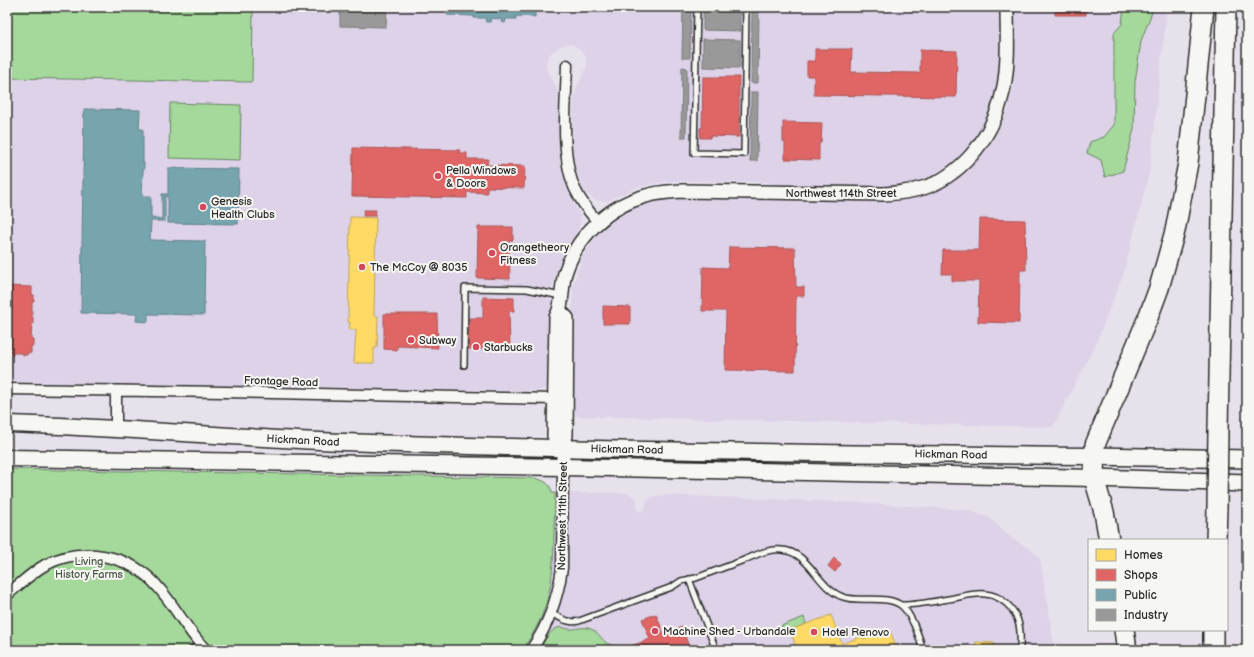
<svg xmlns="http://www.w3.org/2000/svg" width="1254" height="657" viewBox="0 0 1254 657" font-family="'Balsamiq Sans',sans-serif">
<style>
.built{fill:#ddd2e8}
.green{fill:#a4d99b;stroke:#688263}
.homes{fill:#ffd966;stroke:#bfa554}
.shops{fill:#e06666;stroke:#aa5454}
.public{fill:#76a5af;stroke:#608087}
.industry{fill:#999;stroke:#787878}
.lines{fill:none;stroke-linecap:round;stroke-linejoin:round}
.service-casing{stroke:#2b2b2b;stroke-width:8}
.minor-casing{stroke:#2b2b2b;stroke-width:13}
.tertiary-casing{stroke:#2b2b2b;stroke-width:16}
.primary-casing{stroke:#2b2b2b;stroke-width:19}
.trunk-casing{stroke:#2b2b2b;stroke-width:20}
.motorway-casing{stroke:#2b2b2b;stroke-width:22}
.service{stroke:#f6f6f2;stroke-width:5}
.minor{stroke:#f6f6f2;stroke-width:10}
.tertiary{stroke:#f6f6f2;stroke-width:13}
.primary{stroke:#f6f6f2;stroke-width:16}
.trunk{stroke:#f6f6f2;stroke-width:17}
.motorway{stroke:#f6f6f2;stroke-width:19}
.motorway-bridge-casing{stroke:#2b2b2b;stroke-width:22;stroke-linecap:butt}
.motorway-bridge{stroke:#f6f6f2;stroke-width:19}
.poi-dot{fill:#d1495b;stroke:#f6f6f2;stroke-width:1.5}
.labels{text-anchor:middle;stroke-width:4;stroke-linejoin:round;paint-order:stroke}
.poi-label{font-size:11px;fill:#2b2b2b;stroke:#f6f6f2;text-anchor:start}
.street-label{font-size:11px;fill:#2b2b2b;stroke:#f6f6f2}
.park-label{font-size:11px;fill:#495647;stroke:#f6f6f2}
</style>
<rect width="100%" height="100%" fill="#e7e1ec"/>
<filter id="ink" filterUnits="userSpaceOnUse"><feTurbulence type="fractalNoise" baseFrequency=".025" numOctaves="2"/><feDisplacementMap in="SourceGraphic" scale="8" xChannelSelector="R" yChannelSelector="G"/><feConvolveMatrix kernelMatrix="1 2 1 2 8 2 1 2 1" color-interpolation-filters="sRGB"/></filter>
<g filter="url(#ink)">
<path class="built" d="M253,7H1000L998,84L987,120L968,149L951,164L941,170L923,180L913,183L895,187H884L783,186L765,182H744L668,181L638,187L607,201H600L593,199L584,191L577,173L573,154V100L577,87L587,66L586,58L584,53L575,46L570,44L560,46L549,55L546,63V68L558,91L560,160L568,192L580,215V224L577,232L565,251L559,265L552,288L550,378L548,384L544,389L539,391L7,382V78L252,82Z
M1014,7H1167L1150,170L1123,275L1096,343L1053,427L576,416L571,395L570,372L573,285L580,263L585,252L599,233L610,223L634,208L646,203L666,199L884,202L912,198L941,187L954,180L978,159L994,139L1003,121L1008,109L1013,82Z
M545,493H629L637,500V510L639,511L644,510L647,502L651,497L665,495L866,503L967,510L990,518L1011,538L1032,550L1040,559L1055,650H507Z"/>
<path class="green" d="M7,7H253L252,82L7,78Z
M1124,7H1154L1141,41L1135,82L1134,129L1123,171L1105,177L1101,160L1087,153L1090,142L1104,137L1114,125V33L1122,24Z
M170,103L241,105L240,160L169,158Z
M7,469L534,478C543,480 551,483 552,493H555C555,508 554,522 554,537C553,582 550,612 522,650H7Z
M804,617L806,624L784,633L781,626Z
M561,627C565,628 570,630 574,629C581,628 586,626 593,630C602,635 602,644 615,646L616,650H539C545,641 549,629 561,627Z"/>
<path class="homes" d="M350,217L376,218L374,316H378L377,348H374V363H354L356,330H349L350,322H348Z
M831,615L842,644L863,636L864,639L890,631L896,646H897L899,650H797L790,630Z
M976,642L994,643V647H1001V650H974Z"/>
<path class="shops" d="M1055,7H1086V15H1055Z
M815,49H852L851,72L920,73V50L957,51L956,97L814,95V76H807V61H815Z
M703,77H739V137L710,136V138H700V128H702Z
M783,122L822,123L821,143H819V160L785,159V142H783Z
M353,148L460,150L459,153H467V159H488L487,165L525,166L524,188L487,187V193L467,192V198L352,196Z
M364,210H376L375,216H363Z
M980,219L1025,220L1026,270H1020L1019,323L978,322L979,281H952V274H942L943,250H979Z
M478,227H513V240L509,241L510,279L477,278Z
M729,247L795,248L796,287H804V296H796L795,371L725,370L726,311H702L703,267L728,268Z
M7,286L32,287V295H34V302H32V317H33V324H32L31,339H33V346H31V353H27V355H23V353H13V355L8,354L7,353Z
M483,297L514,298V311H509L510,349L484,347V349H468V341H466V333H469V318H483Z
M603,306L630,307V324H603Z
M384,314H437L438,348L397,346V350L384,349Z
M834,558L841,564L835,572L828,566Z
M656,614L664,634L682,627L690,650H620L650,639L642,619Z"/>
<path class="public" d="M447,7H535V17L516,16V19H506L505,23L501,22V19L491,18L490,22H486L485,18H474V16L447,15Z
M84,109L140,110L139,129H143V163H144V170H143L142,196H151V218L162,219V194H168V168L239,169L238,224L168,223V197L165,196V221H151L150,240L205,241L204,315L148,314V322L136,321L137,314L81,313Z"/>
<path class="industry" d="M340,7L387,8L386,27L340,26Z
M683,7H691L690,58H682Z
M703,7H740V31L703,30Z
M752,7H759L758,83H751Z
M703,39L740,40V68L703,67Z
M682,67L687,68L686,137H681Z
M751,92H758L757,161H750Z"/>
<g class="lines">
<defs>
<path id="service" d="M697,7L694,153L744,154L746,7
M464,365L465,288L527,289L561,296
M689,579L716,650
M902,605C919,605 936,601 954,598C964,596 974,593 985,594C1001,595 1016,609 1019,625C1021,633 1020,642 1020,650
M550,613C560,617 568,624 579,621L672,587L681,581L696,578C712,572 728,566 744,560C756,555 769,548 782,550C810,552 817,588 843,597C860,603 888,594 902,606C911,614 921,639 922,650
M191,650L200,643"/>
<path id="minor" d="M567,65C566,102 560,156 575,189C581,202 589,212 598,222
M7,389L225,392L555,399
M116,428V391
M7,595C19,585 31,573 45,565C83,545 131,555 158,587C176,607 187,631 206,650
M531,650C548,626 558,597 562,568L563,467"/>
<path id="tertiary" d="M560,311L567,318L566,436L563,448V467
M563,448L554,436L556,317C563,307 561,287 565,273C577,236 608,206 646,196C658,192 670,192 682,191L884,194C901,193 918,191 934,184C972,165 997,127 1004,86C1009,60 1007,33 1007,7"/>
<path id="primary" d="M7,424C120,427 232,438 345,442C595,451 845,454 1094,456
M7,458L563,467L1094,478"/>
<path id="trunk" d="M1094,456L1247,459
M1094,478L1247,483"/>
<path id="motorway" d="M1218,430L1226,7
M1109,540L1104,512L1094,478L1095,445L1149,315L1159,288L1175,231L1188,163L1204,7
M1216,540L1217,509
M1124,630L1127,650
M1213,650V630"/>
</defs>
<use href="#service" class="service-casing"/>
<use href="#minor" class="minor-casing"/>
<use href="#tertiary" class="tertiary-casing"/>
<use href="#primary" class="primary-casing"/>
<use href="#trunk" class="trunk-casing"/>
<use href="#motorway" class="motorway-casing"/>
<use href="#service" class="service"/>
<use href="#minor" class="minor"/>
<use href="#tertiary" class="tertiary"/>
<use href="#primary" class="primary"/>
<use href="#trunk" class="trunk"/>
<use href="#motorway" class="motorway"/>
<defs>
<path id="motorway-bridge" d="M1217,509L1218,430"/>
</defs>
<use href="#motorway-bridge" class="motorway-bridge-casing"/>
<use href="#motorway-bridge" class="motorway-bridge"/>
</g>
</g>
<g class="poi-dot">
<circle cx="438" cy="176" r="4"/>
<circle cx="203" cy="207" r="4"/>
<circle cx="492" cy="253" r="4"/>
<circle cx="362" cy="267" r="4"/>
<circle cx="411" cy="340" r="4"/>
<circle cx="476" cy="347" r="4"/>
<circle cx="655" cy="631" r="4"/>
<circle cx="814" cy="632" r="4"/>
</g>
<g class="labels">
<g class="poi-label">
<text x="446" y="174">Pella Windows<tspan x="446" dy="13">&amp; Doors</tspan></text>
<text x="211" y="205">Genesis<tspan x="211" dy="13">Health Clubs</tspan></text>
<text x="500" y="251">Orangetheory<tspan x="500" dy="13">Fitness</tspan></text>
<text x="370" y="271">The McCoy @ 8035</text>
<text x="419" y="344">Subway</text>
<text x="484" y="351">Starbucks</text>
<text x="663" y="635">Machine Shed - Urbandale</text>
<text x="822" y="636">Hotel Renovo</text>
</g>
<g class="street-label">
<text x="841" y="197">Northwest 114th Street</text>
<text transform="translate(281 381) rotate(2)" y="4">Frontage Road</text>
<text transform="translate(303 440) rotate(3)" y="4">Hickman Road</text>
<text transform="translate(627 449) rotate(1)" y="4">Hickman Road</text>
<text transform="translate(951 454) rotate(1)" y="4">Hickman Road</text>
<text transform="translate(562 516) rotate(-89)" y="4">Northwest 111th Street</text>
</g>
<g class="park-label">
<text x="89" y="565">Living<tspan x="89" dy="13">History Farms</tspan></text>
</g>
</g>
<rect width="1254" height="657" fill="none" stroke="#f6f6f2" stroke-width="24"/>
<rect x="12" y="12" width="1230" height="633" fill="none" stroke="#2b2b2b" stroke-width="1.5" filter="url(#ink)"/>
<rect x="1088" y="539" width="140" height="92" fill="#f6f6f2" stroke="#a5a5a2"/>
<rect x="1096" y="549" width="20" height="12" fill="#ffd966" stroke="#a5a5a2"/>
<text x="1124" y="559" font-size="12" fill="#2b2b2b">Homes</text>
<rect x="1096" y="569" width="20" height="12" fill="#e06666" stroke="#a5a5a2"/>
<text x="1124" y="579" font-size="12" fill="#2b2b2b">Shops</text>
<rect x="1096" y="589" width="20" height="12" fill="#76a5af" stroke="#a5a5a2"/>
<text x="1124" y="599" font-size="12" fill="#2b2b2b">Public</text>
<rect x="1096" y="609" width="20" height="12" fill="#999999" stroke="#a5a5a2"/>
<text x="1124" y="619" font-size="12" fill="#2b2b2b">Industry</text>
</svg>
